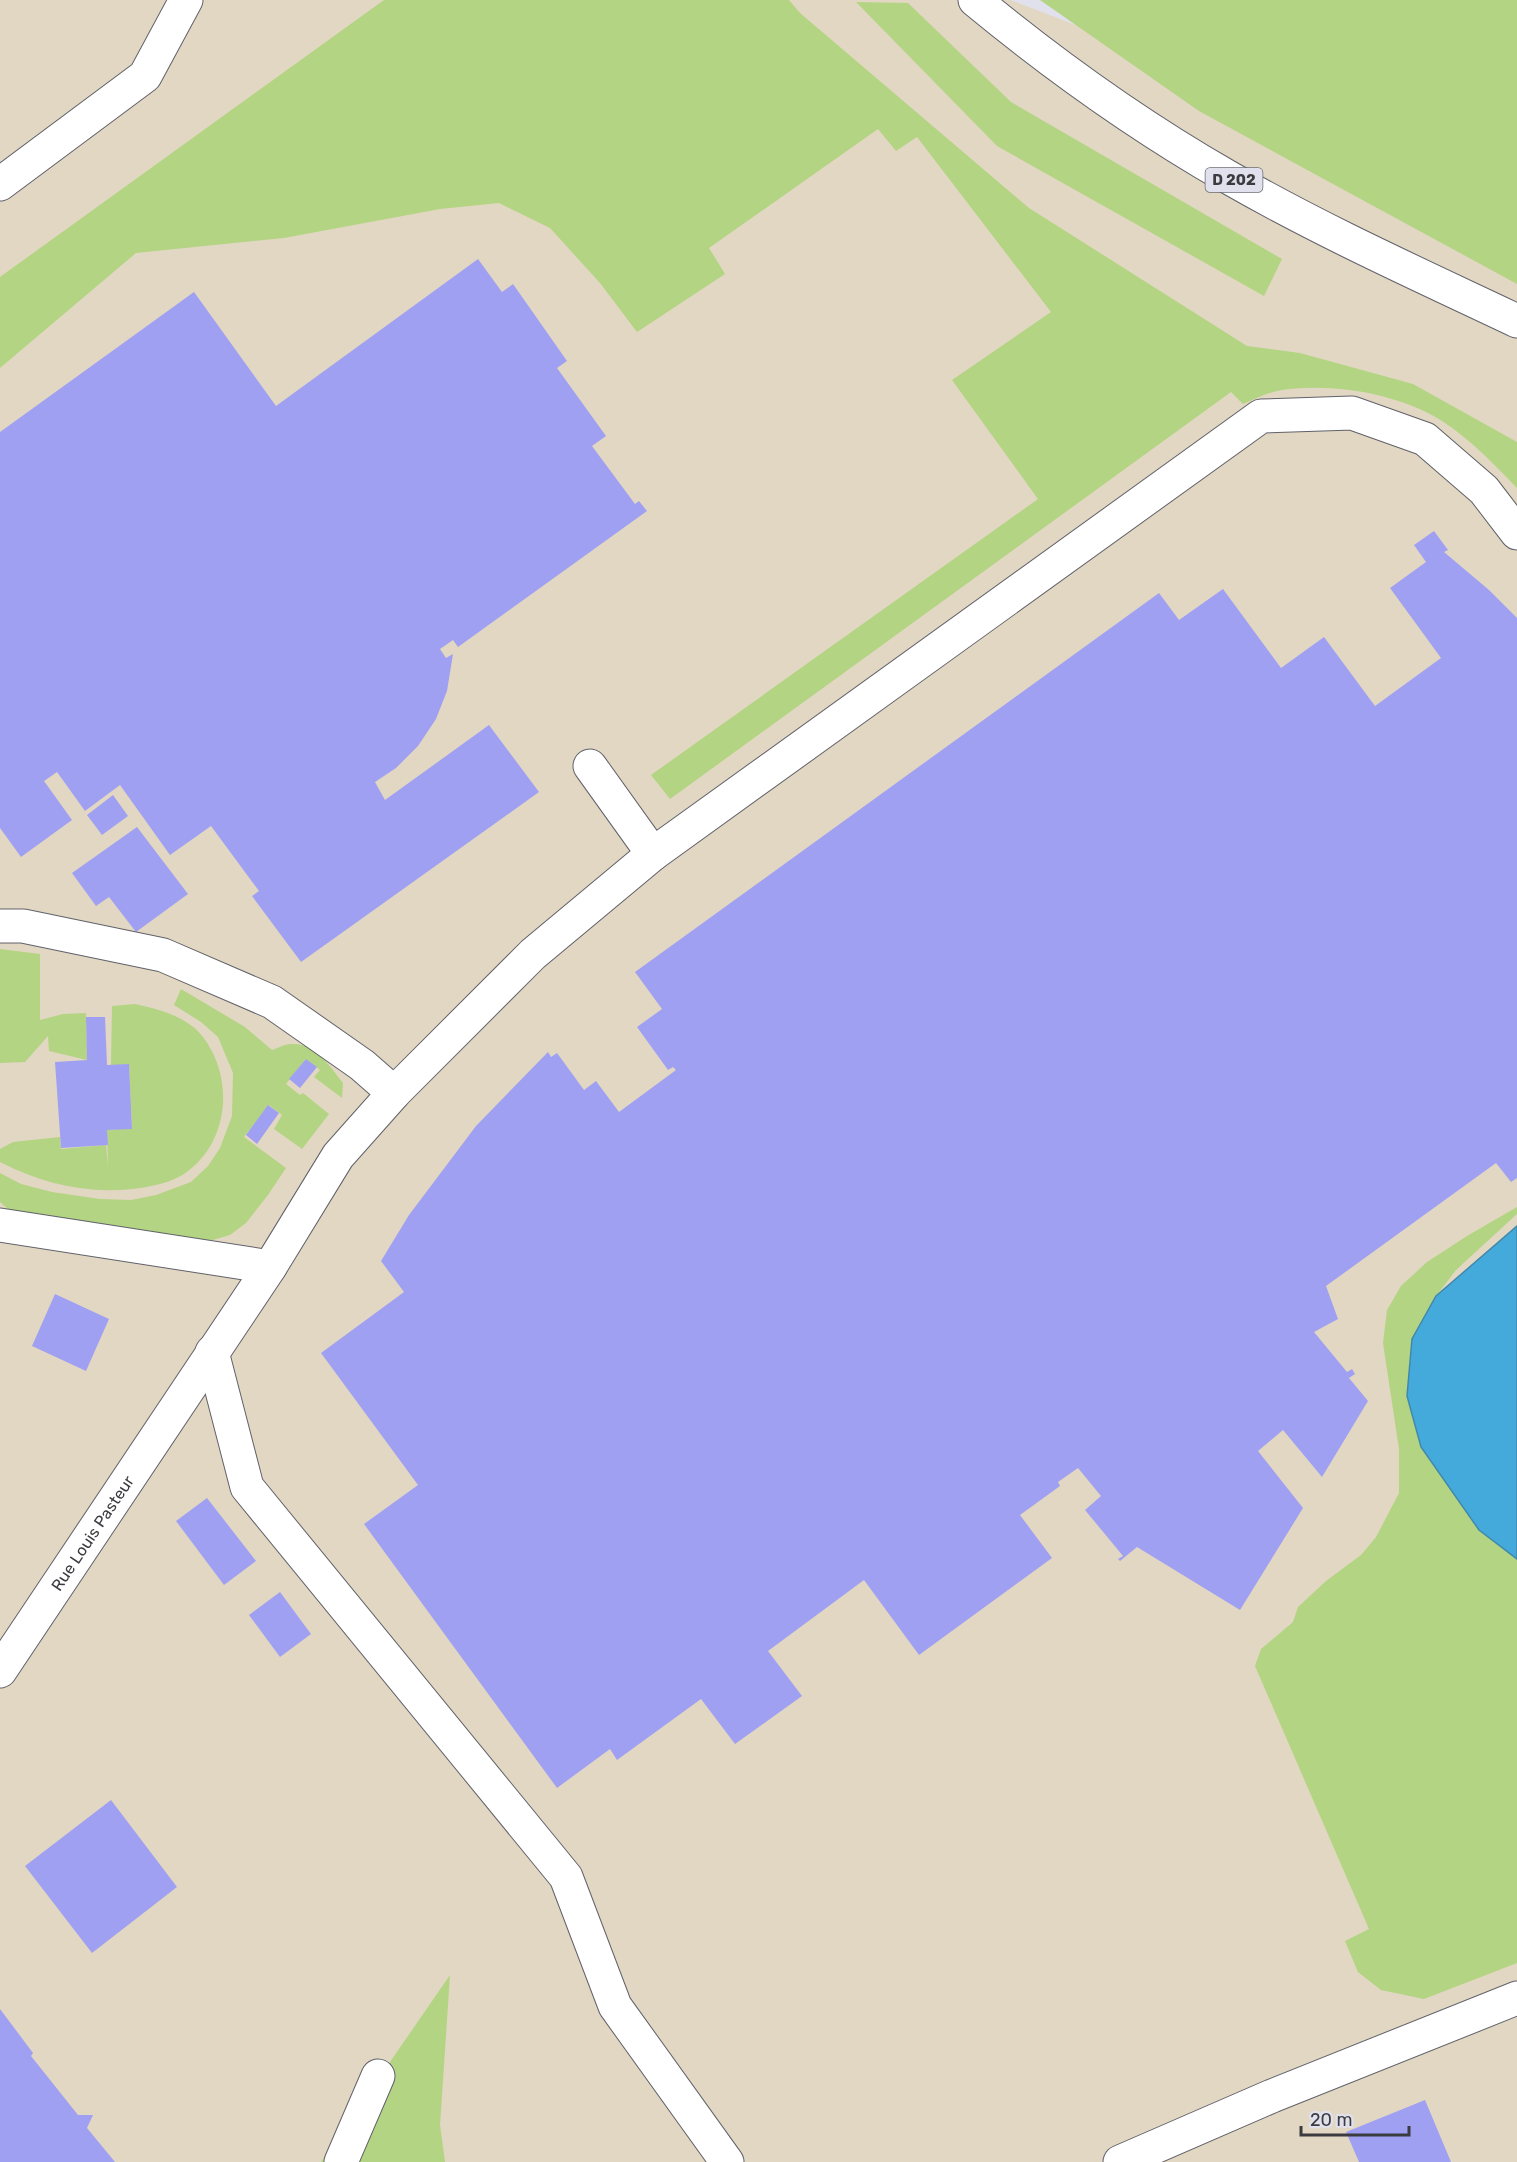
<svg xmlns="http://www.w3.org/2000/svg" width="1517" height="2162" viewBox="0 0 1517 2162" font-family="Rubik,sans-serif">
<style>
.industrial{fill:#e2d7c2}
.green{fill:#b3d483}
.water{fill:#44aadb;stroke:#4189ac;stroke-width:1.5}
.building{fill:#a0a0f2}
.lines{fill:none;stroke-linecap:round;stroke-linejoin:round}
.minor-casing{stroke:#60616a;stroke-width:35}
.major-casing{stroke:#60616a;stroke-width:35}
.minor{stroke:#fff;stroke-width:33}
.major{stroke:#fff;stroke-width:33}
.labels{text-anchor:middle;stroke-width:4.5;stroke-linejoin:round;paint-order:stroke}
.shield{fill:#e0e1ec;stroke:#6c6d74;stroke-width:1.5}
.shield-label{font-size:15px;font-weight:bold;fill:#3b3b40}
.street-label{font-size:16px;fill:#3b3b40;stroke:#e0e1ec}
</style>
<rect width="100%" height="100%" fill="#e0e1ec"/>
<path class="industrial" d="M0,0H1011L1117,41L1517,0V2162H0Z"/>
<path class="green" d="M384,0H789L800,13L1029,208L1247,346L1300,353L1413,384L1517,442V488C1494,464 1470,439 1442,421C1397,393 1333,383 1282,390C1269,392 1255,399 1243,404L1231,392L670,799L651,775L1038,499L952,380L1051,312L917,137L896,151L878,129L709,248L725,274L637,332L600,283L550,228L499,203L440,209L284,238L136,253L0,368V277Z
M1040,0H1517V284L1199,111Z
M856,2L908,3L1011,102L1282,259L1264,296L997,146Z
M0,949L40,954V1020L63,1014L86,1013L87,1060L49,1051L48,1036L25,1062L0,1063Z
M181,989L245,1027L272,1050C278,1048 285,1044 291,1044C314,1042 331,1067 343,1083L342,1098L314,1077L320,1070L306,1059L286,1084L300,1095L303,1093L329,1114L302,1149L274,1129L282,1115L269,1105L244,1137L286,1168L268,1195L246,1223L230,1235L195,1245L10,1211L0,1202V1173L21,1184L52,1192L100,1199L131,1200L156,1195L191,1182L208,1166L220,1148L232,1116L233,1073L218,1037L201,1022L174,1005Z
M135,1004C159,1009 188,1017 203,1037C235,1079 229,1144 184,1174C172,1182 154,1186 140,1188C91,1195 45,1185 0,1162V1149L13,1142L60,1137L61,1149L106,1145L108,1167L107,1130L132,1128L129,1064L111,1066L112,1006Z
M1517,1207V1214L1456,1270L1436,1296L1412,1339L1407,1395L1421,1447L1479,1530L1517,1559V1963L1424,1999L1381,1990L1358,1972L1345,1941L1369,1929L1255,1666L1261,1649L1293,1622L1298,1607L1326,1581L1361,1555L1376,1537L1399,1493V1449L1383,1343L1387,1310L1401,1286L1427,1262L1467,1236Z
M450,1975L440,2125L445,2162H321Z"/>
<path class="water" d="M1517,1226V1559L1479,1530L1421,1447L1407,1396L1412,1339L1436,1296Z"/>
<path class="building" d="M478,259L502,292L513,284L567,361L557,368L606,436L592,446L635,504L639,501L647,511L458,647L453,640L440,649L446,658L453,654L447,691L436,719L418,746L396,768L375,782L385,800L489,725L539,792L301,962L252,896L259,891L211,826L170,855L120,785L85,811L57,772L44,781L72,820L21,857L0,828V432L194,292L276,406Z
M1434,531L1448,550L1444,552L1489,590L1517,618V1178L1511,1182L1496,1163L1326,1286L1338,1319L1314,1332L1347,1372L1352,1369L1355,1374L1349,1378L1368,1401L1322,1477L1283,1430L1258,1451L1303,1508L1240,1610L1137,1547L1120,1561L1118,1559L1123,1556L1085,1510L1101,1496L1078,1468L1058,1482L1060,1486L1020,1515L1052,1558L919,1655L864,1580L768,1651L802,1696L735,1744L701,1699L617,1760L610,1749L557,1788L364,1524L418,1485L321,1353L404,1292L381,1261L409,1215L476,1126L548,1052L551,1057L557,1053L584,1090L596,1081L619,1112L676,1070L673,1067L668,1070L637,1027L662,1009L635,972L1159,593L1179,620L1223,589L1281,668L1324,637L1375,706L1441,658L1390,588L1426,562L1414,545Z
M113,795L128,816L102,835L87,815Z
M137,827L188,894L136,932L109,897L96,906L72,873Z
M86,1017H105L107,1065L129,1064L132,1129L107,1130L108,1145L61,1148L55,1062L87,1060Z
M306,1059L317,1067L300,1088L289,1079Z
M268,1105L279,1113L257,1144L246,1135Z
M55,1294L109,1319L86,1371L32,1346Z
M207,1498L256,1561L224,1585L176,1521Z
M280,1592L311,1634L280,1657L249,1615Z
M111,1800L177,1887L92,1953L25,1866Z
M0,2009L33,2053L31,2056L78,2115H93L87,2128L115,2162H0Z
M1425,2100L1451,2162H1359L1346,2132Z"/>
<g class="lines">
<defs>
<g id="minor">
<path d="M0,184L145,76L186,0"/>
<path d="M590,766L653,854"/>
<path d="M0,926H23L163,955L272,1002L362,1065L394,1093"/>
<path d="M0,1225L270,1267"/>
<path d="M212,1352L247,1487L566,1877L615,2006L727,2162"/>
<path id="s1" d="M0,1671L270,1267L338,1156L394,1093L533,954L653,854L1261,416L1352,413L1425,439L1484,490L1517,533"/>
<path d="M341,2162L378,2076"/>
<path d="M1120,2162L1272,2096L1517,1998"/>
</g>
<path id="major" d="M975,0C1055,66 1139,126 1228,177C1322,231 1420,275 1517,321"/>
</defs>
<use href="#minor" class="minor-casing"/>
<use href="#major" class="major-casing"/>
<use href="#minor" class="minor"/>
<use href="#major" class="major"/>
</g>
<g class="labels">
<rect class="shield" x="1205.5" y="168" width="57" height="24" rx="4.5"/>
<g class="shield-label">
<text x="1234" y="185">D 202</text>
</g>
<g class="street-label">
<text dy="6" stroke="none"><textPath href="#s1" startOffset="166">Rue Louis Pasteur</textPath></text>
</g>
</g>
<path d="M1301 2126v9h108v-9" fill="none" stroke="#3b3b40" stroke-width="3"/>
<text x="1310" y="2126" font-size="18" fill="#3b3b40" stroke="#e0e1ec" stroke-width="4.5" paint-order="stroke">20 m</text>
</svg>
